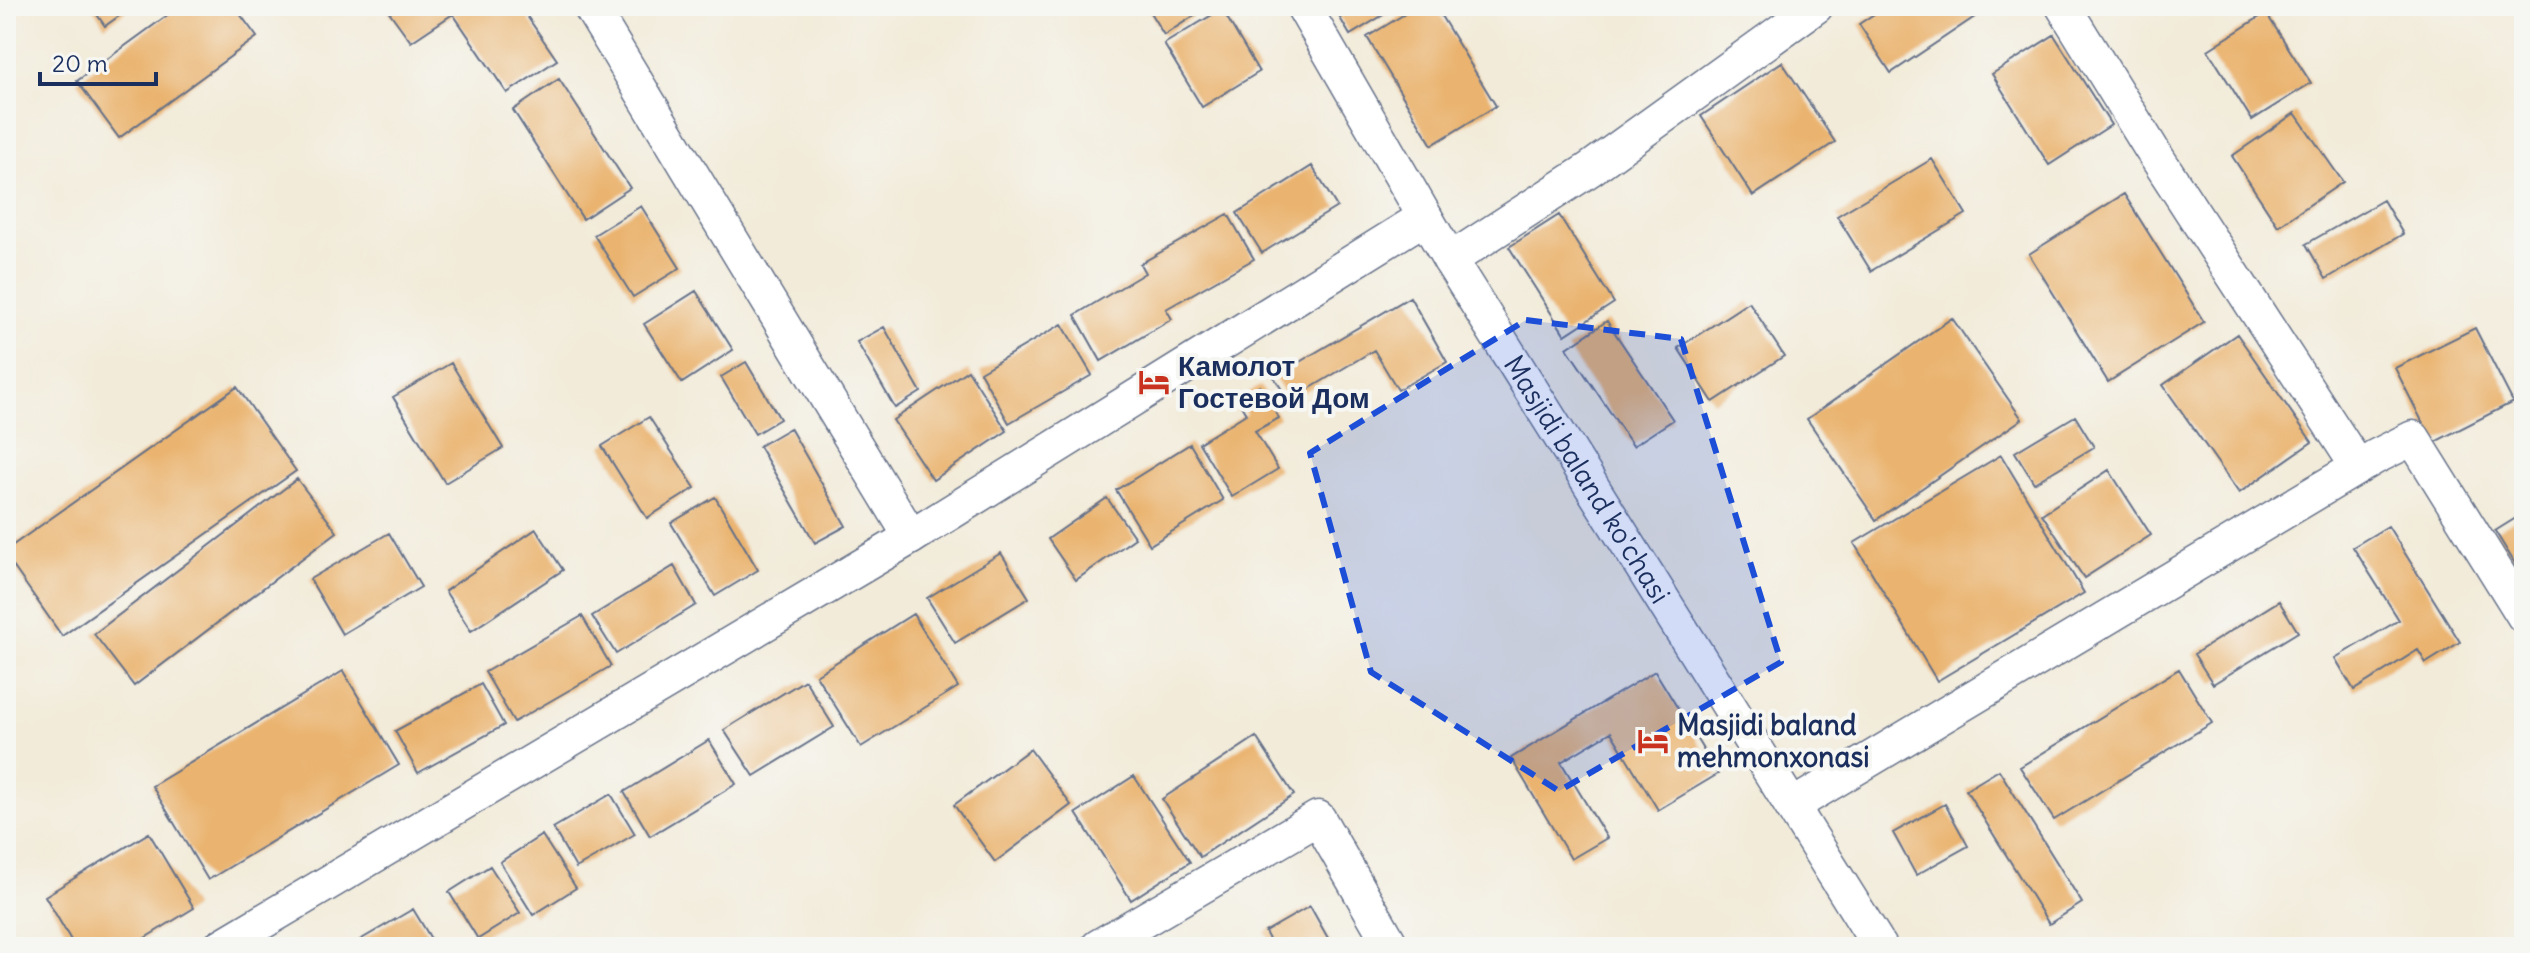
<svg xmlns="http://www.w3.org/2000/svg" width="2530" height="953" viewBox="0 0 2530 953" font-family="Delius,sans-serif">
<style>
.building{fill:#eab470}
.lines{fill:none;stroke-linecap:round;stroke-linejoin:round}
.street-casing{stroke:#667189;stroke-width:37}
.street{stroke:#fff;stroke-width:34}
.marked{fill:#1d4ed8;fill-opacity:0.2;stroke:#1d4ed8;stroke-width:6;stroke-dasharray:16 10;stroke-linejoin:round}
.labels{text-anchor:middle;stroke-width:8;stroke-linejoin:round;paint-order:stroke}
.poi-label{font-size:28px;font-weight:bold;fill:#1b2f5e;stroke:#f6f6f2;text-anchor:start}
.street-label{font-size:28px;fill:#1b2f5e;stroke:#f6f6f2}
</style>
<rect width="100%" height="100%" fill="#f6f6f2"/>
<filter id="ink" filterUnits="userSpaceOnUse"><feTurbulence type="fractalNoise" baseFrequency=".0125" numOctaves="2"/><feDisplacementMap in="SourceGraphic" scale="16" xChannelSelector="R" yChannelSelector="G"/><feConvolveMatrix kernelMatrix="1 2 1 2 8 2 1 2 1" color-interpolation-filters="sRGB"/></filter>
<filter id="wash" filterUnits="userSpaceOnUse"><feTurbulence type="fractalNoise" baseFrequency=".006" numOctaves="4" result="noise"/><feDisplacementMap in="SourceGraphic" scale="32" xChannelSelector="R" yChannelSelector="G"/><feGaussianBlur stdDeviation="1.8" result="paint"/><feColorMatrix in="noise" values="0 0 0 0 0 0 0 0 0 0 0 0 0 0 0 0 0 1.4 0 .05"/><feComposite in="paint" operator="in"/></filter>
<g filter="url(#wash)">
<rect width="100%" height="100%" fill="#f2ebd9"/>
<g id="blocks">
<path class="building" d="M91,6H133L105,26Z
M180,6H234L257,37L119,138L77,81Z
M385,6H520L557,60L507,93L453,14L411,42Z
M1146,6H1209L1164,35Z
M1333,6H1398L1350,35Z
M1418,6H1435L1496,106L1432,145L1367,37Z
M1886,6H1991L1891,73L1859,24Z
M1222,9L1259,72L1202,107L1164,44Z
M2266,13L2311,83L2252,120L2208,50Z
M2054,35L2111,125L2049,165L1992,74Z
M1782,62L1835,142L1753,196L1701,116Z
M559,79L630,188L583,219L513,110Z
M2295,113L2343,182L2278,226L2232,156Z
M1932,159L1966,214L1871,271L1837,216Z
M1312,166L1337,207L1262,253L1237,213Z
M2124,194L2204,322L2108,382L2029,254Z
M2383,200L2403,234L2326,279L2306,244Z
M641,206L680,268L633,297L594,235Z
M1228,214L1254,259L1166,309L1172,319L1101,361L1075,315L1145,273L1140,264Z
M1559,215L1614,303L1565,335L1509,247Z
M696,291L733,350L682,383L644,324Z
M1410,297L1447,362L1398,390L1374,350L1289,401L1274,377Z
M1749,302L1784,356L1713,402L1678,348Z
M1952,318L2022,419L1876,520L1807,419Z
M1607,321L1673,420L1633,446L1567,348Z
M1062,324L1092,375L1009,423L980,372Z
M884,327L921,392L895,408L857,342Z
M2475,328L2513,402L2433,443L2395,368Z
M2237,334L2312,442L2239,493L2163,385Z
M746,362L780,419L755,434L721,377Z
M451,363L503,448L445,483L393,397Z
M968,370L1007,431L933,480L893,420Z
M1260,386L1279,418L1255,431L1278,469L1232,497L1199,443L1246,414L1237,399Z
M237,387L296,471L62,636L6,556V550Z
M2075,416L2094,447L2034,483L2015,452Z
M649,417L695,488L647,518L602,446Z
M790,428L846,526L815,543L759,446Z
M1190,444L1223,500L1150,545L1116,490Z
M2001,455L2084,593L1937,681L1854,543Z
M2109,470L2151,535L2084,578L2042,514Z
M297,479L337,532L134,686L94,634Z
M715,497L758,570L715,596L671,523Z
M1107,498L1135,538L1076,580L1048,539Z
M2524,513V578L2495,531Z
M2388,526L2460,642L2426,663L2418,650L2354,690L2335,658L2399,620L2353,547Z
M536,529L563,570L471,631L445,591Z
M389,533L421,587L342,634L310,579Z
M1001,553L1029,598L955,643L927,598Z
M674,566L696,605L616,654L592,616Z
M2279,601L2298,632L2213,684L2194,654Z
M913,614L958,687L861,747L816,675Z
M582,616L611,666L514,722L485,672Z
M2179,669L2212,723L2054,820L2020,767Z
M343,671L399,765L208,880L152,786Z
M1655,671L1718,774L1658,810L1611,732L1561,762L1607,838L1571,859L1511,758Z
M805,680L834,727L754,776L724,730Z
M481,684L504,725L418,773L395,731Z
M1256,737L1294,795L1200,857L1162,799Z
M709,740L736,784L650,836L624,792Z
M1030,749L1071,805L995,862L954,805Z
M1999,770L2082,903L2049,924L1966,790Z
M1134,776L1190,862L1131,900L1076,813Z
M611,794L635,834L576,868L553,828Z
M1945,804L1968,846L1916,875L1893,833Z
M149,833L194,908L130,947H75L45,896Z
M542,835L576,888L533,915L500,862Z
M490,866L520,913L478,939L449,892Z
M1310,906L1333,947H1273L1265,932Z
M413,909L436,947H348Z"/>
</g>
</g>
<g filter="url(#ink)">
<use href="#blocks" fill-opacity="0" stroke="#667189" stroke-width="2"/>
<g class="lines">
<defs>
<g id="street">
<path d="M590,6L911,537"/>
<path id="s1" d="M1303,6L1450,260L1880,947"/>
<path d="M2063,6L2152,150L2358,467"/>
<path d="M1450,260L1590,169L1816,6"/>
<path d="M1792,806L2375,457L2413,438L2524,616"/>
<path d="M220,947L911,537L1425,217"/>
<path d="M1098,947L1318,818L1392,947"/>
</g>
</defs>
<use href="#street" class="street-casing"/>
<use href="#street" class="street"/>
</g>
</g>
<path class="marked" d="M1526,320L1681,339L1781,662L1559,791L1371,672L1310,453Z"/>
<defs>
<symbol id="hotel-bare" viewBox="-9 -9 18 18"><path d="M-6-4.5h1.5V1H6V5H4.5V3h-9V5H-6ZM-4 0a1.8 1.8 0 1 1 3.6 0ZM.5 0V-2.5h3Q6-2.5 6 0Z" fill="#c8321e" stroke="#f6f6f2" stroke-width="2.5" paint-order="stroke"/></symbol>
</defs>
<g fill-rule="evenodd">
<use href="#hotel-bare" x="1132" y="360" width="44" height="44"/>
<use href="#hotel-bare" x="1631" y="719" width="44" height="44"/>
</g>
<g class="labels">
<g class="poi-label">
<text x="1178" y="376">Камолот<tspan x="1178" dy="32">Гостевой Дом</tspan></text>
<text x="1677" y="735">Masjidi baland<tspan x="1677" dy="32">mehmonxonasi</tspan></text>
</g>
<g class="street-label">
<text dy="10" stroke="none"><textPath href="#s1" startOffset="552">Masjidi baland ko'chasi</textPath></text>
</g>
</g>
<rect width="2530" height="953" fill="none" stroke="#f6f6f2" stroke-width="32"/>
<path d="M40 72v12h116v-12" fill="none" stroke="#1b2f5e" stroke-width="4"/>
<text x="52" y="72" font-size="24" fill="#1b2f5e" stroke="#f6f6f2" stroke-width="6" paint-order="stroke">20 m</text>
</svg>
